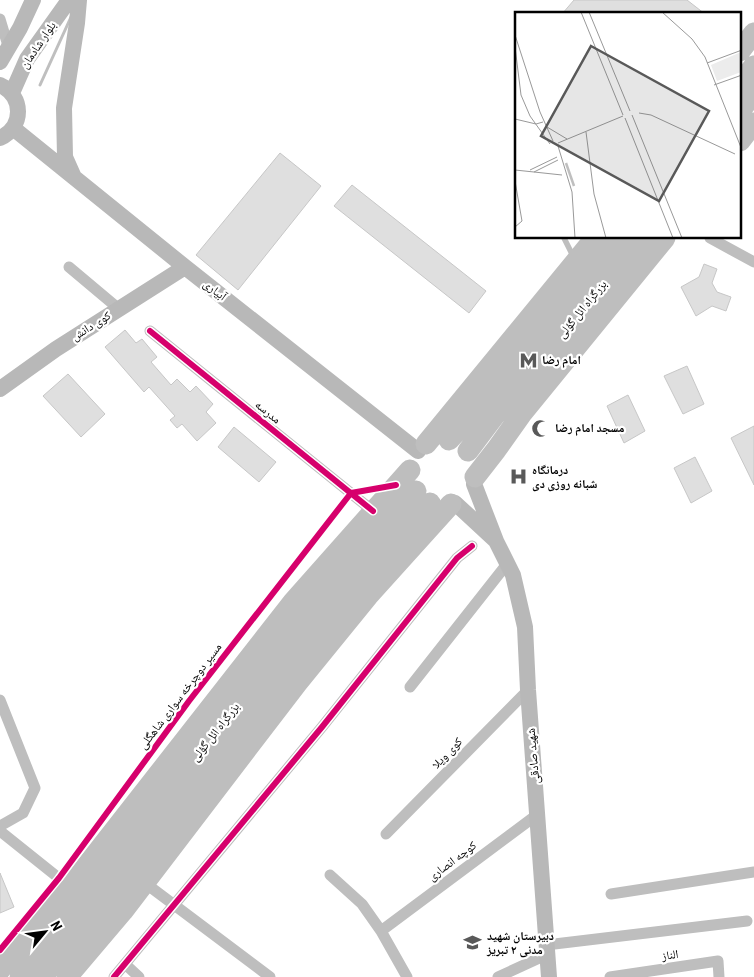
<svg xmlns="http://www.w3.org/2000/svg" width="754" height="977" viewBox="0 0 754 977" font-family="'Roboto Condensed','Noto Naskh Arabic',sans-serif">
<style>
.lines{fill:none;stroke-linecap:round;stroke-linejoin:round}
.stream{stroke:#bfbfbf;stroke-width:3}
.building{fill:#dfdfdf;stroke:#c7c7c7}
.lane{stroke:#bebebe;stroke-width:5.5}
.street{stroke:#bebebe;stroke-width:11}
.secondary{stroke:#b8b8b8;stroke-width:16}
.highway{stroke:#bebebe;stroke-width:21}
.cycleway-casing{stroke:#fff;stroke-width:9}
.cycleway{stroke:#d6006c;stroke-width:6}
.labels{text-anchor:middle;stroke-width:4.5;stroke-linejoin:round;paint-order:stroke}
.street-label{font-size:12px;fill:#000;stroke:#fff}
.poi-label{font-size:12px;font-weight:bold;fill:#000;stroke:#fff;text-anchor:start}
.inset-river{fill:none;stroke:#bfbfbf;stroke-width:2.5}
.inset-road{fill:none;stroke:#999;stroke-width:1}
.view{fill:#595959;fill-opacity:0.15;stroke:#595959;stroke-width:2.5}
.inset-edge{fill:none;stroke:#000;stroke-width:2.5}
</style>
<rect width="100%" height="100%" fill="#fff"/>
<g class="lines">
<path class="stream" d="M40,85L71,17"/>
</g>
<path class="building" d="M574,0H687L705,14H562Z
M280,153L321,186L238,290L196,255Z
M352,185L486,291L469,313L334,206Z
M704,264L717,269L712,283L717,292L731,297L726,311L712,306L696,316L681,287L699,277Z
M125,330L136,343L142,339L157,357L151,362L171,385L177,379L190,392L196,386L213,404L206,412L216,423L197,441L182,424L177,428L170,420L175,416L149,387L144,392L105,347Z
M687,366L704,404L683,414L664,376Z
M68,374L105,414L81,437L43,396Z
M628,395L645,431L624,443L607,406Z
M754,426V485L731,438Z
M234,427L276,462L259,482L218,447Z
M695,457L712,491L691,503L674,468Z
M0,873L14,907L0,913Z"/>
<g class="lines">
<path class="lane" d="M564,238L573,256"/>
<path class="street" d="M0,19L9,49
M710,238L754,262
M69,267L119,309
M150,331L373,511
M410,687L507,564
M0,700L35,788L23,813L0,826
M0,831L70,887
M386,834L528,690
M330,875L362,904L381,931L407,977
M145,883L270,977
M611,894L754,872
M381,931L538,814
M546,945L747,921
M125,964L139,977
M114,977L322,727L457,558L472,546
M498,977L548,954
M610,977L718,961L719,977"/>
<path class="secondary" d="M0,62L20,28L33,0
M0,85C24,96 24,127 0,138
M12,93L27,59L69,0
M13,128L185,267L418,451
M73,175L65,157L64,108L77,23L79,0
M0,389L56,349L185,267
M455,503L496,541L474,484
M496,541L513,575L525,627L528,690L549,977"/>
<path class="highway" d="M740,51L754,33
M740,84L754,66
M740,111L754,93
M740,141L754,123
M449,440L485,401L619,238
M426,444L595,238
M468,451L495,415L641,238
M475,477L496,450L523,412L665,238
M0,970L70,887L293,602L410,470
M20,977L92,892L293,630L416,491
M42,977L104,905L305,641L430,503
M67,977L123,911L298,682L368,596L451,504"/>
<defs>
<path id="cycleway" d="M150,331L373,511
M0,950L59,878L189,701L351,493L396,485
M114,977L322,727L457,558L472,546"/>
</defs>
<use href="#cycleway" class="cycleway-casing"/>
<use href="#cycleway" class="cycleway"/>
</g>
<defs>
<symbol id="metro-bare" viewBox="-9 -9 18 18"><path d="M-5.5 5V-5H-3L0 0L3-5H5.5V5H3V-.5L0 4L-3-.5V5Z" fill="#595959" stroke="#fff" stroke-width="2.5" paint-order="stroke"/></symbol>
<symbol id="mosque-bare" viewBox="-9 -9 18 18"><path d="M3.5-4.9A6 6 0 1 0 3.5 4.9A5 5 0 1 1 3.5-4.9Z" fill="#595959" stroke="#fff" stroke-width="2.5" paint-order="stroke"/></symbol>
<symbol id="hospital-bare" viewBox="-9 -9 18 18"><path d="M-5-5h3v3.5h4V-5h3V5h-3V1.5h-4V5h-3Z" fill="#595959" stroke="#fff" stroke-width="2.5" paint-order="stroke"/></symbol>
<symbol id="school-bare" viewBox="-9 -9 18 18"><path d="M0-5L7-2L0 1L-7-2ZM-4 1L0 2.5L4 1V4Q0 6-4 4Z" fill="#595959" stroke="#fff" stroke-width="2.5" paint-order="stroke"/></symbol>
</defs>
<g fill-rule="evenodd">
<use href="#metro-bare" x="516" y="348" width="25" height="25"/>
<use href="#mosque-bare" x="528" y="416" width="25" height="25"/>
<use href="#hospital-bare" x="506" y="464" width="25" height="25"/>
<use href="#school-bare" x="460" y="930" width="25" height="25"/>
</g>
<g class="labels">
<g class="street-label">
<text transform="translate(38 45) rotate(-56)" y="4">بلوار شادمان</text>
<text transform="translate(215 290) rotate(38)" y="4">آبیاری</text>
<text transform="translate(582 309) rotate(-51)" y="4">بزرگراه ائل گؤلی</text>
<text transform="translate(91 326) rotate(-32)" y="4">کوی دانش</text>
<text transform="translate(268 412) rotate(39)" y="4">مدرسه</text>
<text transform="translate(180 696) rotate(-53)" y="4">مسیر دوچرخه سواری شاهگلی</text>
<text transform="translate(215 732) rotate(-52)" y="4">بزرگراه ائل گؤلی</text>
<text transform="translate(447 753) rotate(-46)" y="4">کوی ویلا</text>
<text transform="translate(533 756) rotate(-95)" y="4">شهید صادقی</text>
<text transform="translate(452 861) rotate(-37)" y="4">کوچه انصاری</text>
<text transform="translate(670 955) rotate(-8)" y="4">الناز</text>
</g>
<g class="poi-label">
<text x="542" y="364">امام رضا</text>
<text x="555" y="432">مسجد امام رضا</text>
<text x="532" y="474">درمانگاه<tspan x="532" dy="14">شبانه روزی دی</tspan></text>
<text x="487" y="940">دبیرستان شهید<tspan x="487" dy="14">مدنی ۲ تبریز</tspan></text>
</g>
</g>
<g transform="translate(515 12)">
<rect width="226" height="226" fill="#fff"/>
<path d="M226,40V60L202,69L196,53Z" fill="#ececec"/>
<path class="inset-river" d="M51,151L59,174"/>
<path class="inset-road" d="M66,0L108,103M74,0L115,99M147,0L177,27L190,45L227,138M0,23L25,100L38,129M0,35L6,83L15,104L35,132M192,51L227,38M199,73L227,63M124,101L136,103L220,142M117,103L167,226M110,106L158,226M0,107L21,112L28,110M32,115L52,127M71,120L79,182L91,226M43,131L108,104M43,134L57,180L60,226M0,158L19,160L43,148M15,158L42,145M19,160L47,163M0,169L7,209L0,215"/>
<path class="view" d="M76,34L194,99L144,189L26,124Z"/>
<rect width="226" height="226" class="inset-edge"/>
</g>
<g transform="translate(45 932) rotate(61)" stroke="#ffffff" stroke-width="4" paint-order="stroke">
<path d="M0-4L9 19L0 12L-9 19Z" fill="#000000"/>
<text y="-8" font-size="14" font-weight="bold" text-anchor="middle" fill="#000000">N</text>
</g>
</svg>
